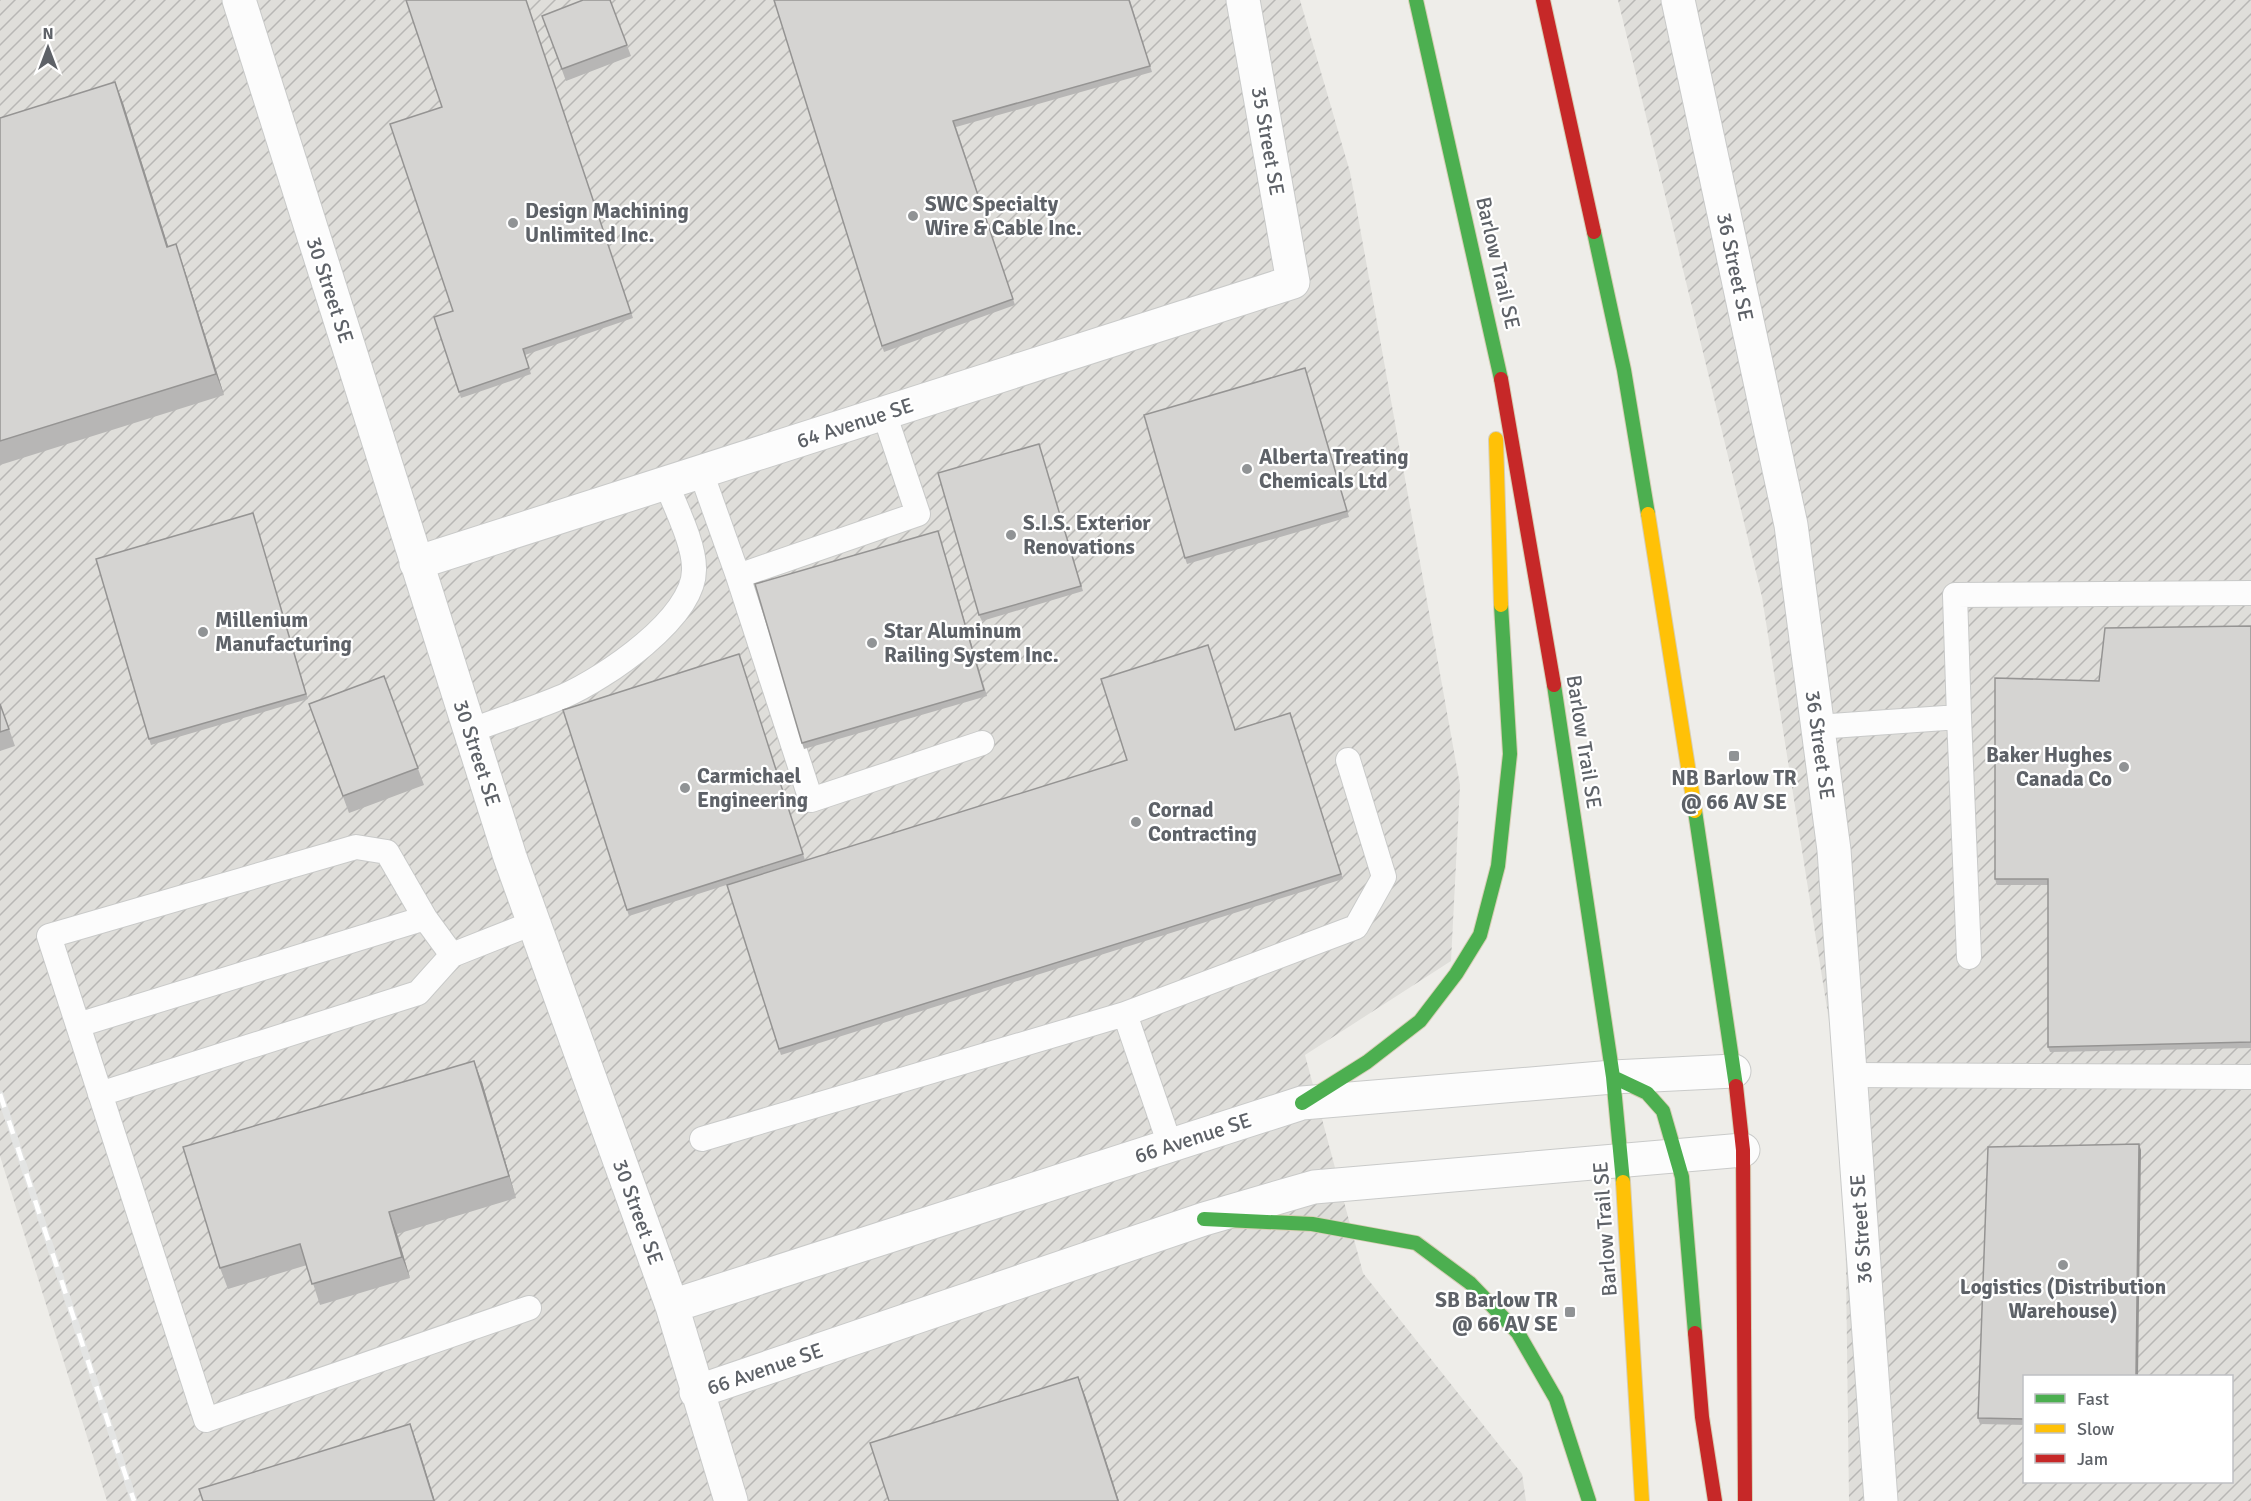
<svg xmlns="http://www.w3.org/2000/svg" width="2251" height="1501" viewBox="0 0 2251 1501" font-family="Signika,sans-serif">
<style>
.industrial{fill:url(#industrial-furrows);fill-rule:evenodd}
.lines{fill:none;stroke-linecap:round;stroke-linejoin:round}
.lane-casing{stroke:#c9cac9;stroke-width:26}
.street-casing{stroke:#c9cac9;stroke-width:35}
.fast-casing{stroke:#d7ceb5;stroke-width:16}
.slow-casing{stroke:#d7ceb5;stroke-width:16}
.jam-casing{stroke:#d7ceb5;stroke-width:16}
.lane{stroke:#fcfcfc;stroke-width:24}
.street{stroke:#fcfcfc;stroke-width:33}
.fast{stroke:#4caf50;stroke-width:14}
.slow{stroke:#ffc107;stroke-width:14}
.jam{stroke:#c62828;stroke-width:14}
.rail-casing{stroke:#e3e4e3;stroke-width:7}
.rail{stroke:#fff;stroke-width:4.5;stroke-dasharray:14;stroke-linecap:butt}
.wall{fill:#b7b6b5}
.shaded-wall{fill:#959493}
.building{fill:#d5d4d2;stroke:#959493;stroke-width:1.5}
.poi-dot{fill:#909395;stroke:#fff;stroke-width:2}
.labels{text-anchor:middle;stroke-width:4.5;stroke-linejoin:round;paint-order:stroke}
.street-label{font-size:21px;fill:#5e6268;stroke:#fff}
.poi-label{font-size:21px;font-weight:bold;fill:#5e6268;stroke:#fff;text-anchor:start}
</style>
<defs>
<pattern id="industrial-furrows" width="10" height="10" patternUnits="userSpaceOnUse" patternTransform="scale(1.5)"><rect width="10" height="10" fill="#dfdeda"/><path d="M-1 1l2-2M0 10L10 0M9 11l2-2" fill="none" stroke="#b8b7b5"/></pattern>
</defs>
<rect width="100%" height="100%" fill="#eeede9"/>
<path class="industrial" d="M0,0H1300L1350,172L1460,785L1451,961L1305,1055L1363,1273L1522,1474L1526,1501H107L0,1156Z
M1618,0H2251V1501H1849L1844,1116L1762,597ZM2024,1376H2232V1482H2024Z"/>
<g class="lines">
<defs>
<path id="lane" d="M701,472L738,576L918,514L884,413
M738,576L811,800L982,743
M1959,717L1969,957
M1817,727L1959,717L1955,595L2251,593
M470,731C501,719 533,709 564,696C605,678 694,618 694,570C695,545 675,506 666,483
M425,918L387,852L356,847L49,936L206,1420L529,1308
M1125,1014L1356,927L1384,877L1348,760
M78,1025L425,918L452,955
M1850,1075L2251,1077
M100,1094L418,993L452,955L533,923
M702,1139L1125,1014L1170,1145"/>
<path id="street" d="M239,0L510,857L672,1306L731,1501
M1678,0L1791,525L1834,850L1881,1501
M416,563L1293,282L1243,0
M672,1306L1302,1103L1613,1077L1734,1071
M696,1392L1204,1219L1314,1187L1743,1150"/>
<path id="fast" d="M1416,0L1501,379
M1594,232L1624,370L1648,514
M1554,685L1613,1077L1623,1182
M1695,811L1736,1086
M1613,1077L1647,1093L1663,1111L1682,1177L1695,1333
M1302,1103L1367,1062L1420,1021L1456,974L1480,935L1498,866L1510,754L1501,605
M1204,1219L1312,1224L1416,1243L1470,1283L1518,1333L1556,1399L1589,1501"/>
<path id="slow" d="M1496,439L1501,605
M1648,514L1695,811
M1623,1182L1642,1501"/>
<path id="jam" d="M1543,0L1594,232
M1501,379L1554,685
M1736,1086L1743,1150L1745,1501
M1695,1333L1702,1417L1715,1501"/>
</defs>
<use href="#lane" class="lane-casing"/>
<use href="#street" class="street-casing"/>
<use href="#fast" class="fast-casing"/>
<use href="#slow" class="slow-casing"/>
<use href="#jam" class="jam-casing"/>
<use href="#lane" class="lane"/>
<use href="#street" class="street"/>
<use href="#fast" class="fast"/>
<use href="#slow" class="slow"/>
<use href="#jam" class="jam"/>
<defs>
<path id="rail" d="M0,1094L134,1501"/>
</defs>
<use href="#rail" class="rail-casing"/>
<use href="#rail" class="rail"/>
</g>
<path class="wall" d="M526,0L633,318L525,355L531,374L461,398L434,317L453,311L442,107Z
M610,0L631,56L566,81L542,16Z
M774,0H1130L1152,72L956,127L1015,305L884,352Z
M115,82L123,103L168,246L183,265L224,395L0,465V118Z
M1305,368L1349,517L1187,564L1185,558Z
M1039,444L1083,591L982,621L979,615Z
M253,513L308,699L151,745L149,739Z
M938,531L987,696L804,749L802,743Z
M2251,626V1048L2050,1052L2048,1047V885H1997L1995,879L2099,681Z
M739,654L805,860L629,916L563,710Z
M384,676L424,785L349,813L309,704Z
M0,703L15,746L0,751Z
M1290,713L1343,879L781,1055L727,885Z
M482,1082L516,1198L397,1234L410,1278L320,1305L307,1265L228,1289L220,1268Z
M2141,1150L2025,1377V1425L1980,1424L1978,1418Z"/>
<path class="shaded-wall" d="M115,82L123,103L175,268L167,247Z
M176,244L183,265L224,395L216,374Z
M474,1061L482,1082L516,1198L509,1176Z
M2139,1144L2141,1150L2138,1377H2136Z
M389,1212L397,1234L410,1278L402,1257Z
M1078,1377L1086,1398L1119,1501H1118Z
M410,1424L418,1446L435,1501H434Z"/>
<path class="building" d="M406,0H526L631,313L523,349L529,368L459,392L434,317L453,311L390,124L442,107Z
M583,0H610L627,45L562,69L542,16Z
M774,0H1129L1150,66L953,121L1013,299L882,346Z
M115,82L167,247L176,244L216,374L0,441V118Z
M1305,368L1347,511L1185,558L1144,415Z
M1039,444L1081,586L979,615L938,473Z
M253,513L306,694L149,739L96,559Z
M938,531L984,690L802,743L755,584Z
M2251,626V1042L2048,1047V879H1995V678L2099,681L2105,628Z
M1208,645L1235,730L1290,713L1341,874L779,1049L727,885L1127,760L1101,679Z
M739,654L803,854L627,910L563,710Z
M384,676L418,768L343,796L309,704Z
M0,704L9,729L0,732Z
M474,1061L509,1176L389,1212L402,1257L312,1284L300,1244L220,1268L183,1147Z
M2139,1144L2136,1377H2025V1419L1978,1418L1988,1147Z
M1078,1377L1118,1501H889L870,1443Z
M410,1424L434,1501H203L199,1489Z"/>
<g class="poi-dot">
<circle cx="913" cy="216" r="6"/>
<circle cx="513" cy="223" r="6"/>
<circle cx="1247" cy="469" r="6"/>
<circle cx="1011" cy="535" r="6"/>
<circle cx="203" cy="632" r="6"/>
<circle cx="872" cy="643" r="6"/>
<rect x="1728" y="750" width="12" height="12" rx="3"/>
<circle cx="2124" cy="767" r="6"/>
<circle cx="685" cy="788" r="6"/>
<circle cx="1136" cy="822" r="6"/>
<circle cx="2063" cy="1265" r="6"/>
<rect x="1564" y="1306" width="12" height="12" rx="3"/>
</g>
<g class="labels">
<g class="street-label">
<text transform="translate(1268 141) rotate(80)" y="7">35 Street SE</text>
<text transform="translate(1498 263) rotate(77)" y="7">Barlow Trail SE</text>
<text transform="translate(1735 267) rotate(78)" y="7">36 Street SE</text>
<text transform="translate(330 290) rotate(72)" y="7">30 Street SE</text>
<text transform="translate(855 423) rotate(-18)" y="7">64 Avenue SE</text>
<text transform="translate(1584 742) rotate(81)" y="7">Barlow Trail SE</text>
<text transform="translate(1820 745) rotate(82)" y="7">36 Street SE</text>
<text transform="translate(477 753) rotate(72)" y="7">30 Street SE</text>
<text transform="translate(1193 1138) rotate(-18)" y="7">66 Avenue SE</text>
<text transform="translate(638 1212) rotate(70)" y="7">30 Street SE</text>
<text transform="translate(1605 1229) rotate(-94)" y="7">Barlow Trail SE</text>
<text transform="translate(1861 1229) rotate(-94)" y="7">36 Street SE</text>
<text transform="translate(765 1369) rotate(-19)" y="7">66 Avenue SE</text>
</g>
<g class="poi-label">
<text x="925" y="211">SWC Specialty<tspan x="925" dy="24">Wire &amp; Cable Inc.</tspan></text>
<text x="525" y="218">Design Machining<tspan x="525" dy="24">Unlimited Inc.</tspan></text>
<text x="1259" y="464">Alberta Treating<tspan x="1259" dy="24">Chemicals Ltd</tspan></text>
<text x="1023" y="530">S.I.S. Exterior<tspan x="1023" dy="24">Renovations</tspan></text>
<text x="215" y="627">Millenium<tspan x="215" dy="24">Manufacturing</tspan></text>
<text x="884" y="638">Star Aluminum<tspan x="884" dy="24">Railing System Inc.</tspan></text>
<text x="2112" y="762" text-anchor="end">Baker Hughes<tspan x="2112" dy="24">Canada Co</tspan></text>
<text x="697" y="783">Carmichael<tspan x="697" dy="24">Engineering</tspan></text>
<text x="1734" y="785" text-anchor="middle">NB Barlow TR<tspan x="1734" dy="24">@ 66 AV SE</tspan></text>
<text x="1148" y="817">Cornad<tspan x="1148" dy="24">Contracting</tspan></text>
<text x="2063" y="1294" text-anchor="middle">Logistics (Distribution<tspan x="2063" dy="24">Warehouse)</tspan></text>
<text x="1558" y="1307" text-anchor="end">SB Barlow TR<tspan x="1558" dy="24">@ 66 AV SE</tspan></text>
</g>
</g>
<rect x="2023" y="1375" width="210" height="108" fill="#ffffff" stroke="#bfc0c3" stroke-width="1.5"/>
<rect x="2035" y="1394" width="30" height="9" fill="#4caf50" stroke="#bfc0c3" stroke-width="1.5"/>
<text x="2077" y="1405" font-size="18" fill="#5e6268">Fast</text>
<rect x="2035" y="1424" width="30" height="9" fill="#ffc107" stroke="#bfc0c3" stroke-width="1.5"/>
<text x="2077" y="1435" font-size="18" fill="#5e6268">Slow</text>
<rect x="2035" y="1454" width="30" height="9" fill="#c62828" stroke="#bfc0c3" stroke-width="1.5"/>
<text x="2077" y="1465" font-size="18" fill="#5e6268">Jam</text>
<g transform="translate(48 48)" stroke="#ffffff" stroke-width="4.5" paint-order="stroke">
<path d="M0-4.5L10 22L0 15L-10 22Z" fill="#5e6268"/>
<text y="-9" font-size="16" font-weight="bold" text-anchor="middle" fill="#5e6268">N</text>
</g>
</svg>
